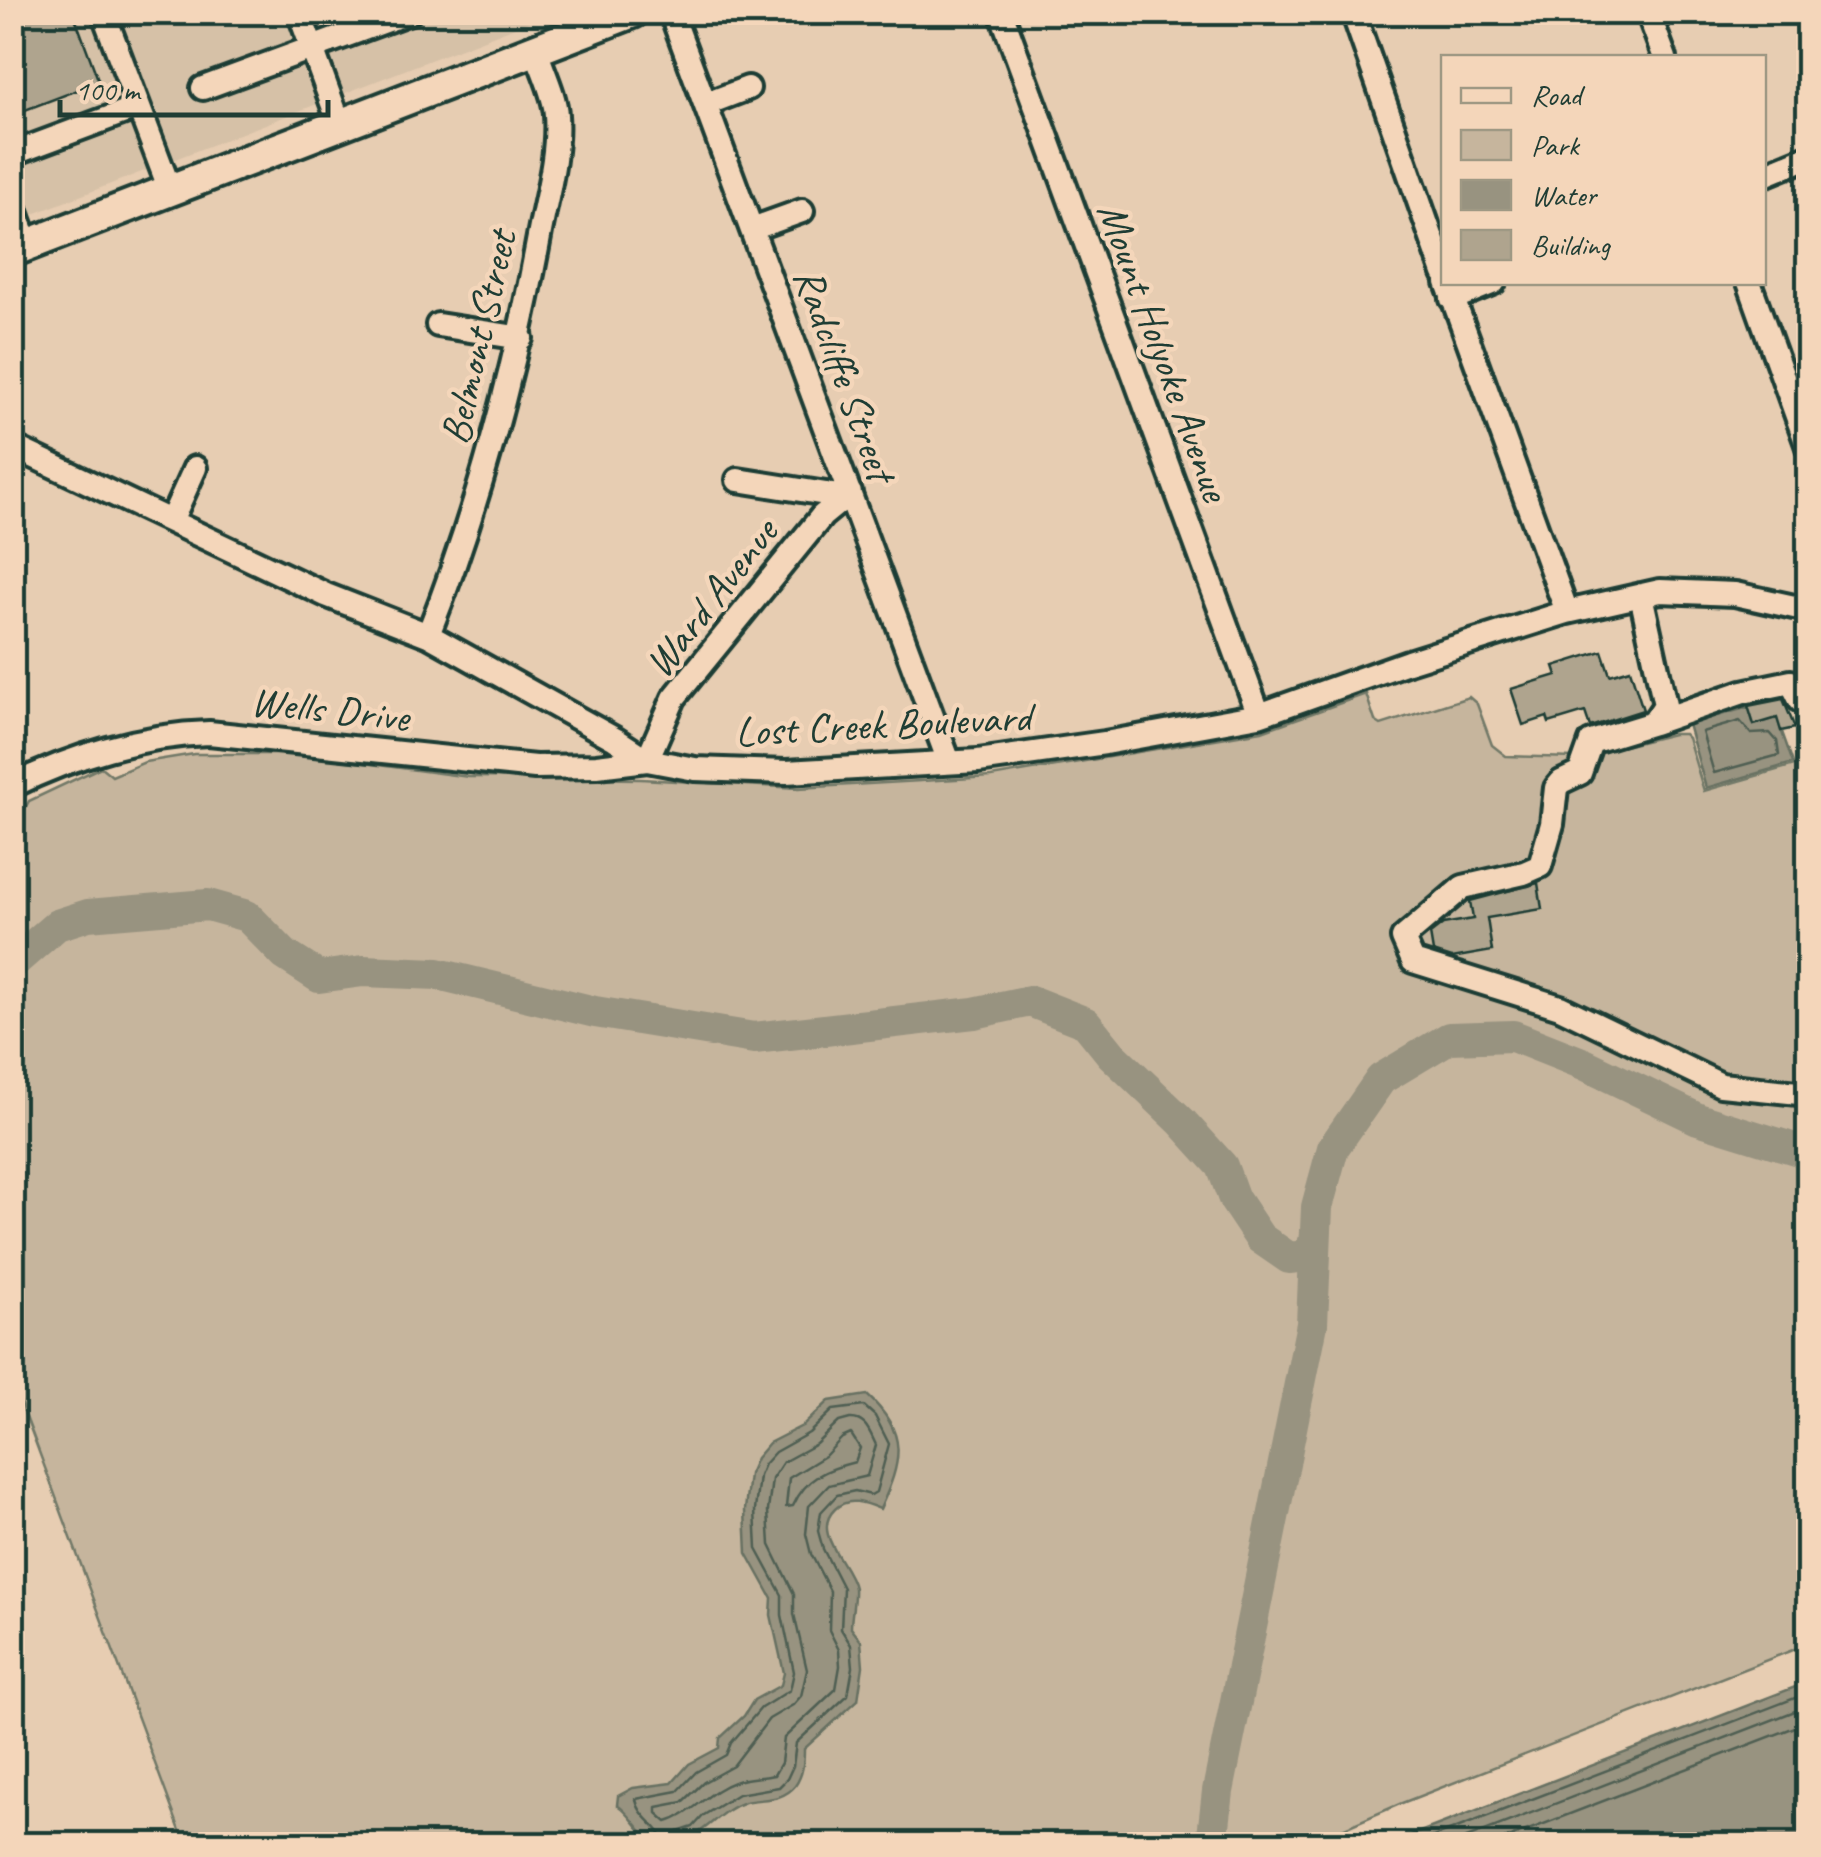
<svg xmlns="http://www.w3.org/2000/svg" width="1821" height="1857" viewBox="0 0 1821 1857" font-family="Caveat,sans-serif">
<style>
.built{fill:#d6c1a7}
.green{fill:#c6b59d;stroke:#727968;stroke-width:2.5}
.water{fill:#989380;stroke:#687162;stroke-width:2.5}
.lines{fill:none;stroke-linecap:round;stroke-linejoin:round}
.shore{stroke:#4f5f52;stroke-width:2.5}
.river{stroke:#989380;stroke-width:32}
.building{fill:#afa48e;stroke:#1f3d34;stroke-width:2.5}
.minor-casing{stroke:#1f3d34;stroke-width:30}
.major-casing{stroke:#1f3d34;stroke-width:38}
.minor{stroke:#f4d6ba;stroke-width:22}
.major{stroke:#f4d6ba;stroke-width:30}
.labels{text-anchor:middle;stroke-width:9;stroke-linejoin:round;paint-order:stroke}
.street-label{font-size:42px;fill:#1f3d34;stroke:#f4d6ba}
</style>
<rect width="100%" height="100%" fill="#e7cdb2"/>
<filter id="ink" filterUnits="userSpaceOnUse"><feTurbulence type="fractalNoise" baseFrequency=".01" numOctaves="2"/><feDisplacementMap in="SourceGraphic" scale="20" xChannelSelector="R" yChannelSelector="G"/><feConvolveMatrix kernelMatrix="1 2 1 2 8 2 1 2 1" color-interpolation-filters="sRGB"/></filter>
<g filter="url(#ink)">
<path class="built" d="M13,13H551L13,222Z"/>
<path class="green" d="M1366,694L1375,721L1381,725L1469,697L1477,704L1492,745L1506,756L1575,758L1673,734H1684L1688,738L1704,791L1808,761V1644L1402,1803L1308,1844H185L13,1382V831L29,801L101,767L112,776L145,762L194,754H295L469,777L641,779L798,788L991,777L1262,731Z"/>
<path class="water" d="M1749,707L1754,725L1777,718L1793,763L1706,788L1688,724Z
M867,1395C909,1433 902,1461 880,1509C865,1503 848,1496 835,1509C810,1533 850,1564 854,1588C855,1600 851,1615 851,1628L861,1641L863,1666L858,1700L804,1749C804,1762 803,1775 795,1786C782,1802 762,1798 745,1802C712,1812 695,1853 656,1841C640,1836 632,1814 617,1805L618,1796L633,1788L672,1783L689,1764L719,1748L720,1738L744,1716L754,1700L781,1685L784,1673L771,1615L772,1598L747,1553L745,1510L749,1474L756,1458L769,1443L804,1425L829,1401Z
M1808,1682V1844H1383L1420,1832Z"/>
<g class="lines">
<path class="shore" d="M1740,721L1751,734L1770,733L1777,741L1779,755L1714,773L1702,732Z
M850,1419C866,1418 870,1433 876,1445L867,1476L829,1485L809,1506L806,1534L811,1554L830,1591L829,1630L839,1650L840,1666L836,1689L784,1738L781,1763L774,1775C761,1778 747,1777 734,1782C708,1791 692,1815 667,1822L657,1813V1807L683,1802L704,1782L733,1766L769,1719L793,1705L801,1696L807,1670L794,1614V1594L770,1545L768,1511L772,1479L783,1462L816,1444L839,1422Z
M851,1434L860,1448L855,1462C827,1469 806,1477 793,1506L786,1507L789,1478L825,1456L842,1438Z
M664,1844C662,1827 638,1817 636,1799L678,1791L696,1772L726,1755L731,1743L761,1708L790,1690L794,1672L782,1615V1595L757,1549L755,1510L759,1476L764,1464L775,1452L809,1433L833,1410L864,1406L875,1416L889,1444L876,1492L871,1495L855,1491L837,1495L821,1512L818,1531L823,1549L843,1588L841,1629L851,1645L853,1667L848,1695L796,1743L793,1766L787,1779L779,1787L738,1794L704,1815L693,1827L678,1832L674,1844
M1415,1844L1808,1693
M1451,1844L1808,1706
M1492,1844L1808,1722"/>
<path class="river" d="M12,964L57,925L88,915L208,905L247,916L285,955L319,977L363,971L438,974L595,1012L754,1038L974,1013L1030,1001L1086,1023L1111,1054L1182,1122L1222,1166L1234,1199L1260,1238L1289,1258L1306,1256L1315,1241
M1212,1844L1218,1791L1312,1324L1317,1207L1333,1148L1381,1079L1449,1038L1513,1036L1584,1064L1698,1119L1808,1153"/>
</g>
<path class="building" d="M12,12H73L99,82L12,115Z
M1602,651L1610,675L1630,669L1643,710L1590,727L1585,712L1549,723L1547,717L1523,725L1511,689L1557,675L1554,666Z
M1783,699L1795,728L1781,731L1777,718L1754,725L1748,706Z
M1538,883L1542,909L1487,918L1492,951L1452,958L1433,952L1430,934L1443,924L1473,919L1470,901Z"/>
<g class="lines">
<defs>
<path id="minor" d="M103,12L170,190
M299,12L340,125
M671,12L949,762
M1001,12L1259,715
M1353,12L1444,273
M1648,12L1665,58
M203,88L410,12
M706,104L748,88
M12,154L138,107
M1764,175L1808,157
M12,201L28,245
M752,229L802,211
M1447,282L1567,612
M1749,282L1808,447
M1452,299L1494,282
M438,325L521,338
M12,446L326,595L428,635L615,739L647,760L695,769L786,772L978,761L1105,743L1259,715L1408,662L1567,612L1660,591L1735,594L1808,610
M738,480L845,497
M171,521L195,468
M1641,595L1665,705L1653,723L1591,742L1580,773L1561,782L1556,788L1552,824L1540,866L1524,873L1463,887L1403,938L1413,961L1560,1007L1721,1085L1808,1094
M428,635C479,506 514,373 539,237C546,198 559,155 556,115C555,95 542,70 536,50
M1653,723L1743,692L1791,682L1800,700L1808,701
M12,786C72,756 142,735 209,733L535,767L597,766L647,760L674,698L822,516L850,493"/>
<path id="major" d="M12,251L633,12"/>
</defs>
<use href="#minor" class="minor-casing"/>
<use href="#major" class="major-casing"/>
<use href="#minor" class="minor"/>
<use href="#major" class="major"/>
</g>
</g>
<g class="labels">
<g class="street-label">
<text transform="translate(477 337) rotate(-77)" y="15">Belmont Street</text>
<text transform="translate(1165 351) rotate(70)" y="15">Mount Holyoke Avenue</text>
<text transform="translate(846 374) rotate(70)" y="15">Radcliffe Street</text>
<text transform="translate(710 597) rotate(-52)" y="15">Ward Avenue</text>
<text transform="translate(330 708) rotate(6)" y="15">Wells Drive</text>
<text transform="translate(883 723) rotate(-3)" y="15">Lost Creek Boulevard</text>
</g>
</g>
<rect width="1821" height="1857" fill="none" stroke="#f4d6ba" stroke-width="50"/>
<rect x="25" y="25" width="1771" height="1807" fill="none" stroke="#1f3d34" stroke-width="4" filter="url(#ink)"/>
<rect x="1441" y="55" width="325" height="230" fill="#f4d6ba" stroke="#9f9984" stroke-width="2.5"/>
<rect x="1461" y="88" width="50" height="15" fill="#f4d6ba" stroke="#9f9984" stroke-width="2.5"/>
<text x="1531" y="105" font-size="30" fill="#1f3d34">Road</text>
<rect x="1461" y="130" width="50" height="30" fill="#c6b59d" stroke="#9f9984" stroke-width="2.5"/>
<text x="1531" y="155" font-size="30" fill="#1f3d34">Park</text>
<rect x="1461" y="180" width="50" height="30" fill="#989380" stroke="#9f9984" stroke-width="2.5"/>
<text x="1531" y="205" font-size="30" fill="#1f3d34">Water</text>
<rect x="1461" y="230" width="50" height="30" fill="#afa48e" stroke="#9f9984" stroke-width="2.5"/>
<text x="1531" y="255" font-size="30" fill="#1f3d34">Building</text>
<path d="M60 100v15h268v-15" fill="none" stroke="#1f3d34" stroke-width="5"/>
<text x="75" y="100" font-size="30" fill="#1f3d34" stroke="#f4d6ba" stroke-width="8" paint-order="stroke">100 m</text>
</svg>
